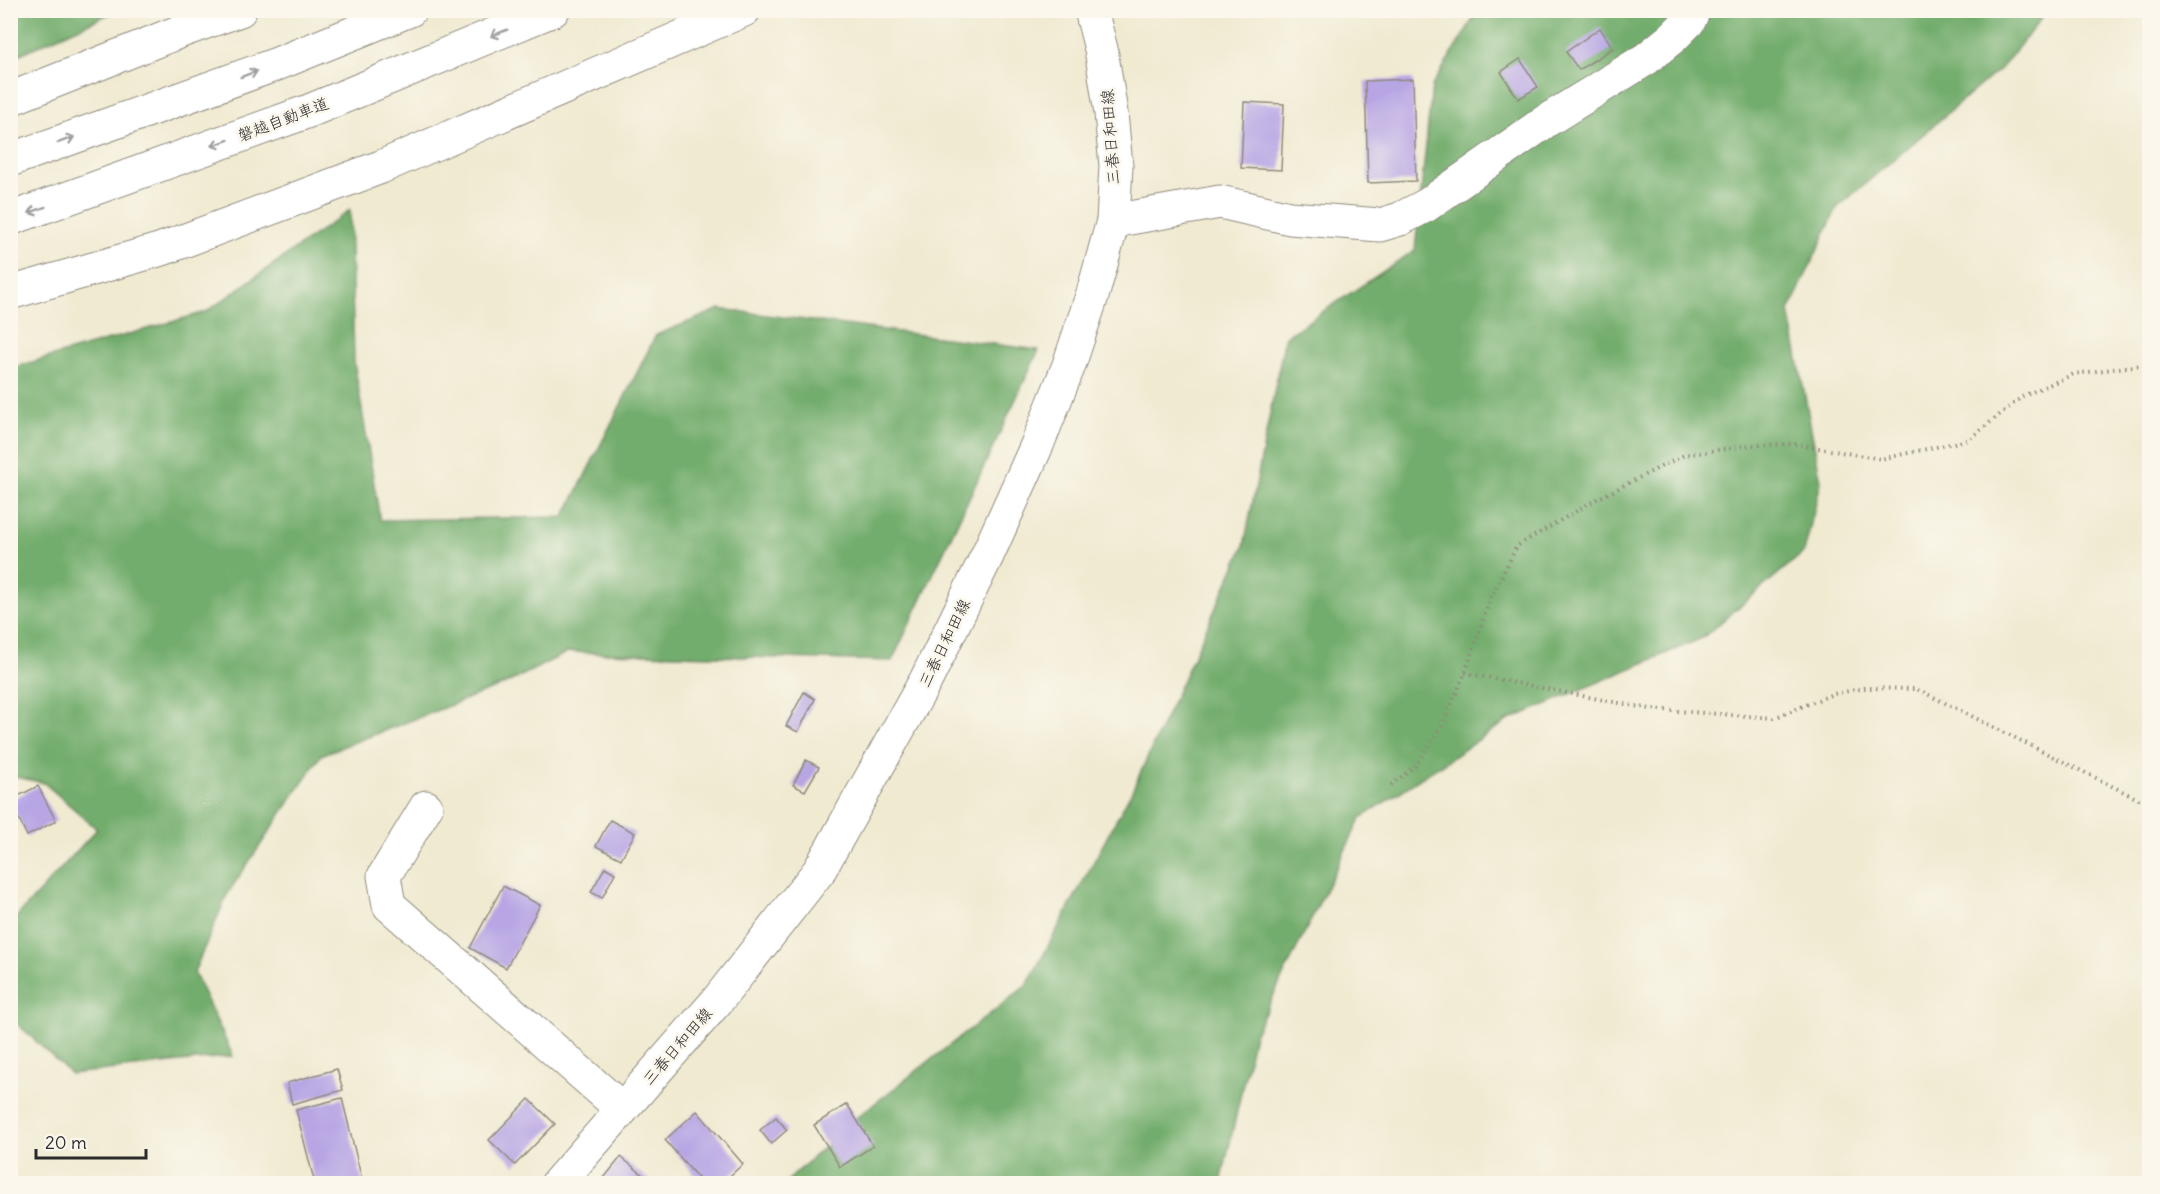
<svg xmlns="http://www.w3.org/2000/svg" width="2160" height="1194" viewBox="0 0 2160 1194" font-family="Delius,'Klee One',sans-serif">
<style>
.forest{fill:#73ad6d;stroke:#4f6c4c;stroke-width:1.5}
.building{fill:#b8a6e4}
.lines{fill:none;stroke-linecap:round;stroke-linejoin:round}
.minor-casing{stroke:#8e8a7e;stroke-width:35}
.major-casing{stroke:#8e8a7e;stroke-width:35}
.highway-casing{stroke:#8e8a7e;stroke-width:35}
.path{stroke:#8e8a7e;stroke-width:4;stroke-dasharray:1.5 4.5;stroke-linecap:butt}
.minor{stroke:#fff;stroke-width:33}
.major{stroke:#fff;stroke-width:33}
.highway{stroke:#fff;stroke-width:33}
.oneway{stroke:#a0a0a0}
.labels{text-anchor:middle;stroke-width:5;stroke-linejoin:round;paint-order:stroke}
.street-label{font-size:16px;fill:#2b2b2b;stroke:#fbf7ec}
</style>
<rect width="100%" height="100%" fill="#fbf7ec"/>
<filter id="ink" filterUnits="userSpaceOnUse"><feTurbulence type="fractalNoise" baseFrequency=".0167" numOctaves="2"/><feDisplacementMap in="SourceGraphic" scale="12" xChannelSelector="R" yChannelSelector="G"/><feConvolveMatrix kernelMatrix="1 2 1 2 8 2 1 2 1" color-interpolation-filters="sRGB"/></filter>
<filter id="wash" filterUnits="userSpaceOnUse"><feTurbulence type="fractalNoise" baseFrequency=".008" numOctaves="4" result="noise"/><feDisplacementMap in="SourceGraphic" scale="24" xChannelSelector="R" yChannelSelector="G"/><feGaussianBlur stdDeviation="1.35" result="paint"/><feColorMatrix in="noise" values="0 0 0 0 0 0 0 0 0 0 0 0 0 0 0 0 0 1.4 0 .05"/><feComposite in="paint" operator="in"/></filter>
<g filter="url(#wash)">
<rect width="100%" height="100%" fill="#f0ead1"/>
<path class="forest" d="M11,10H116V11L11,58Z
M1478,11H2047L2004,65L1837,208L1789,311L1821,482L1804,552L1702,638L1507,721L1361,818L1254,1035L1221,1183L784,1184L856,1118L1027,985L1132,791L1244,546L1285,337L1415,250L1432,86Z
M350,210L354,361L380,520L564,517L656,335L720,309L1039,350L892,661L568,652L503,685L321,755L228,893L194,972L233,1056L71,1074L11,1018V923L97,829L44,783L11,776V368L206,312Z"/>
<g id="blocks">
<path class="building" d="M1600,28L1613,48L1579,70L1566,52Z
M1520,59L1538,87L1518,99L1501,72Z
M1413,79L1416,181L1368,183L1365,81Z
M1244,102L1284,104L1281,170L1241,168Z
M804,692L815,699L798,732L786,726Z
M806,760L819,767L805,791L793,785Z
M38,786L56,821L27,836L10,800Z
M610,820L635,833L621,859L596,846Z
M605,867L615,873L602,898L591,892Z
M503,886L540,905L506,968L470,948Z
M337,1069L343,1090L292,1104L287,1083Z
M342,1098L363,1184H315L296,1110Z
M529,1099L555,1124L515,1165L489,1140Z
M847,1104L873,1146L840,1167L814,1125Z
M697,1111L743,1164L721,1184H703L665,1140Z
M776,1117L787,1130L771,1144L760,1130Z
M621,1157L654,1184H599Z"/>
</g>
</g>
<g filter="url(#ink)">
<use href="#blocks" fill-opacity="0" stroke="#8e8a7e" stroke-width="1.5"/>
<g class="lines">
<defs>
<path id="minor" d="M10,99L181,31L240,10
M1113,221L1220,202L1290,218L1380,225L1400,219L1427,205L1546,121L1646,59L1672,38L1689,21L1694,10
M10,293L162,249L381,167L744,10
M426,807L384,876L389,905L622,1109"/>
<path id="major" d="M557,1184L717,1001L819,871L926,680L987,556L1037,445L1069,365L1093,293L1113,221L1116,166L1111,113L1101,49L1091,10"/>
<path id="highway" d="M10,160L277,64L410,10
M10,219L309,111L553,10"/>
</defs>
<use href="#minor" class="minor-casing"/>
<use href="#major" class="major-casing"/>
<use href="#highway" class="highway-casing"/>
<path class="path" d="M1465,673L1650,709L1774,718L1833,694L1865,688L1917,689L2150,805
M1391,785L1415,766L1441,728L1465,673L1490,599L1517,546L1597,499L1684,455L1751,445L1795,444L1881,459L1968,440L2023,396L2074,374L2150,364"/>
<use href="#minor" class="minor"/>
<use href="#major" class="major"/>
<use href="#highway" class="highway"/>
</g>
<defs><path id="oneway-shaft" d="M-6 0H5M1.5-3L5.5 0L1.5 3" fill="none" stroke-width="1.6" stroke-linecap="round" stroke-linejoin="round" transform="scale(1.5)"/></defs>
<g class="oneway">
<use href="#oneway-shaft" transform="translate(499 33) rotate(158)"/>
<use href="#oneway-shaft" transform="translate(249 74) rotate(-20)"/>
<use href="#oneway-shaft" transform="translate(66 140) rotate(-20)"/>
<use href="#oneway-shaft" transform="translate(220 143) rotate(160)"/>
<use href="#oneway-shaft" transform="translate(37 210) rotate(160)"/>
</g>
</g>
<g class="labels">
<g class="street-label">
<text transform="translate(283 119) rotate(-21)" y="6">磐越自動車道</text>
<text transform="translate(1110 137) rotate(-94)" y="6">三春日和田線</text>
<text transform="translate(944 643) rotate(-64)" y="6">三春日和田線</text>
<text transform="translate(677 1046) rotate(-49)" y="6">三春日和田線</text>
</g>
</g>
<rect width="2160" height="1194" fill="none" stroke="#fbf7ec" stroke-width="36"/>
<path d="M36 1149v9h110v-9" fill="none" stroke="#2b2b2b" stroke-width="3"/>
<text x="45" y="1149" font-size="18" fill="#2b2b2b" stroke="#fbf7ec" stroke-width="4.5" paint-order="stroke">20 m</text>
</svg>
